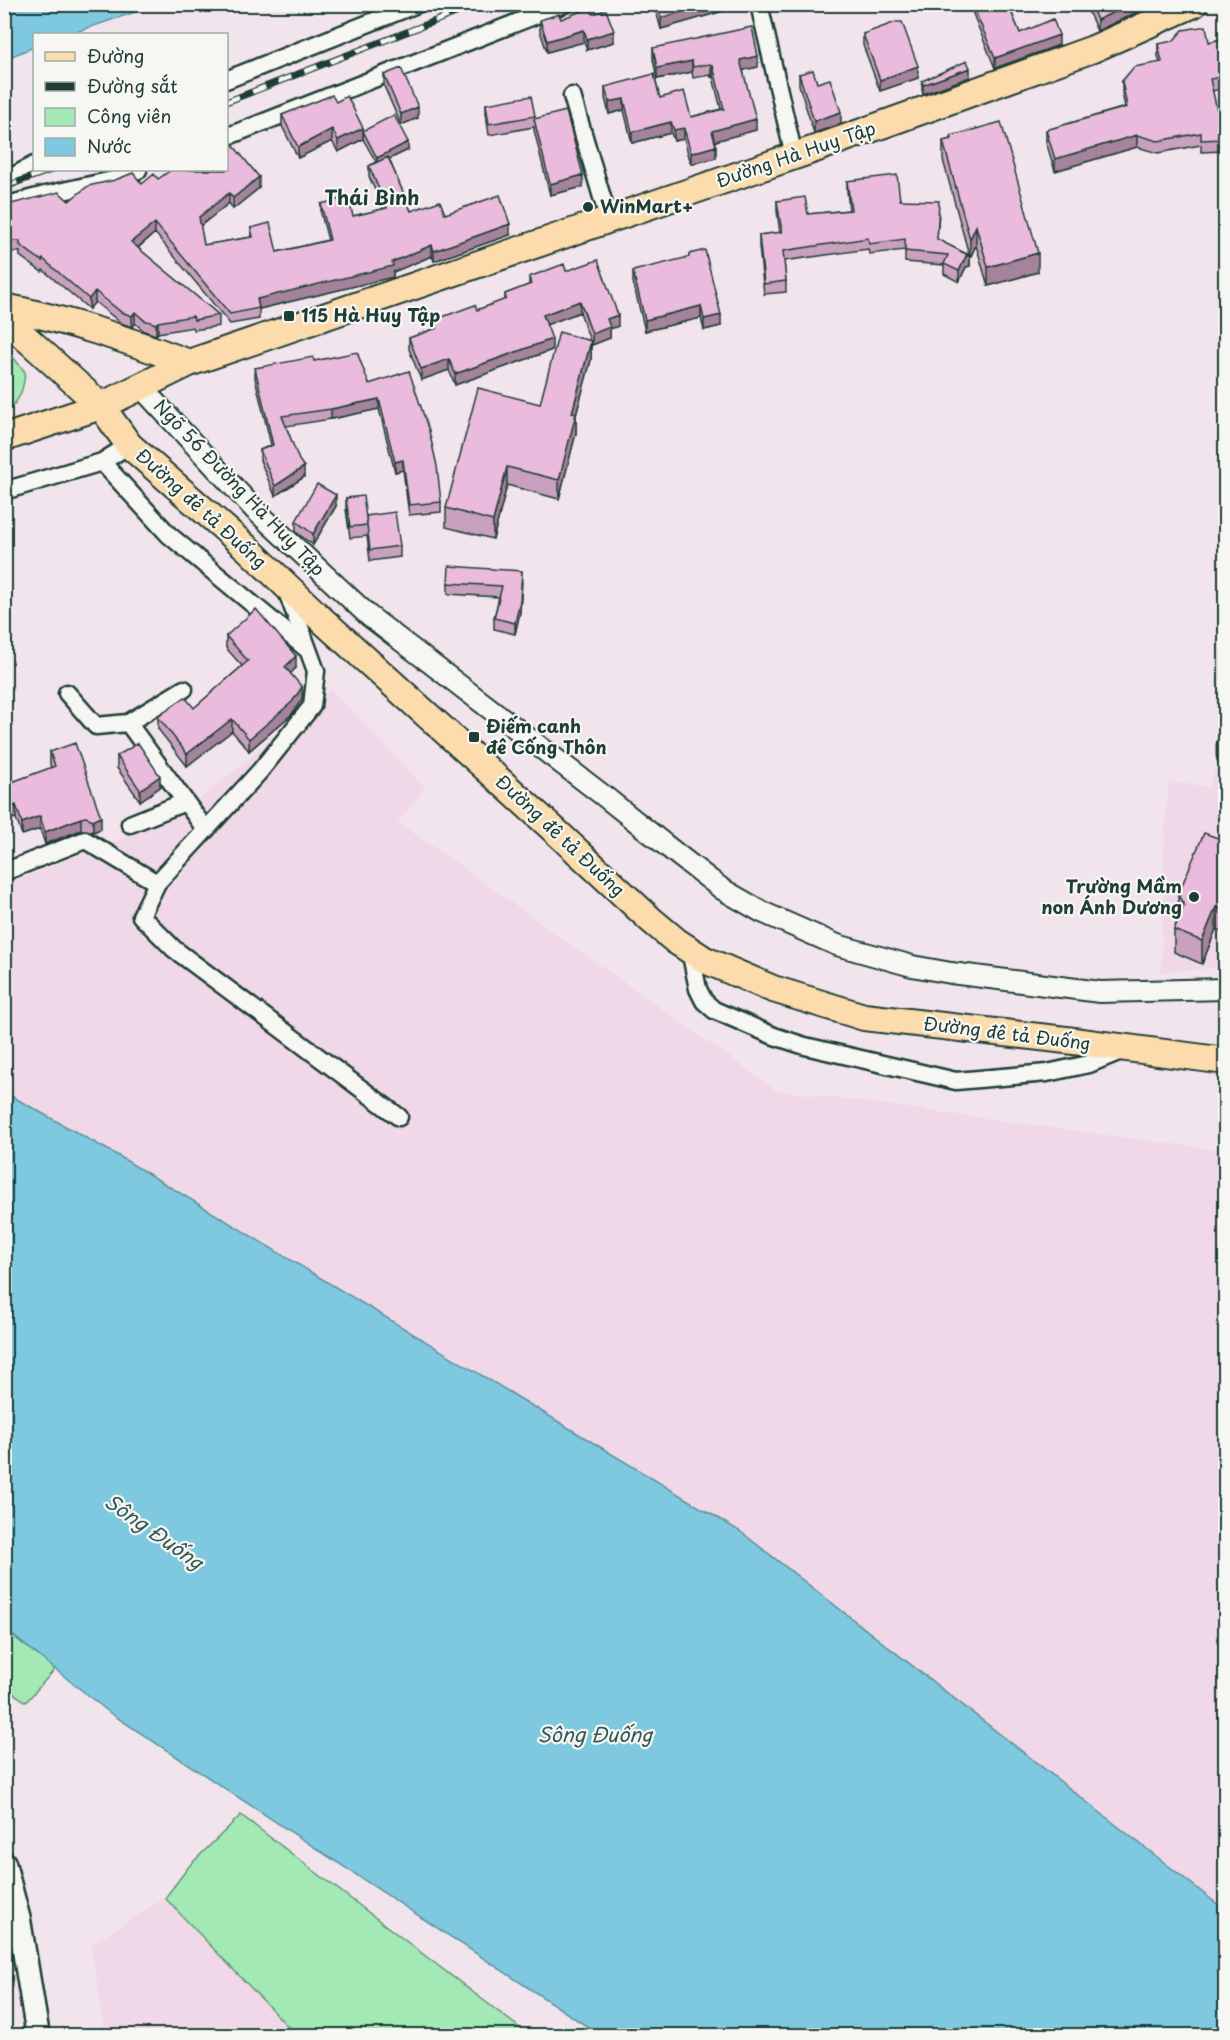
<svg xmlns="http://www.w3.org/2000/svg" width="1230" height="2040" viewBox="0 0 1230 2040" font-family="'Playpen Sans',sans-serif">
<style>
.built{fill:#f0d8e8}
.green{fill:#a3e9b5;stroke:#619374;stroke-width:1.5}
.water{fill:#7fc9e0;stroke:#59919b;stroke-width:1.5}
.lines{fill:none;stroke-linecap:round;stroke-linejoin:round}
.minor-casing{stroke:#1f3d34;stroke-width:21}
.tertiary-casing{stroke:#1f3d34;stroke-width:24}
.secondary-casing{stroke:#1f3d34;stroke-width:27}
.primary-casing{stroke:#1f3d34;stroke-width:30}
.minor{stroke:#f6f6f2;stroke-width:16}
.tertiary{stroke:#f6f6f2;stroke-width:20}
.secondary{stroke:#f6f6f2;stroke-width:22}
.primary{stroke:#fcdcac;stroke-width:26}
.rail-casing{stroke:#1f3d34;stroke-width:7}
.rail{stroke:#f6f6f2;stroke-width:4.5;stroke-dasharray:14;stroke-linecap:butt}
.wall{fill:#c9a1be;stroke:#1f3d34;stroke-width:1.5}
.shaded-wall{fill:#a4839b;stroke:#1f3d34;stroke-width:1.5}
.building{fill:#eabbdd;stroke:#1f3d34;stroke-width:1.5}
.poi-dot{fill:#1f3d34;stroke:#f6f6f2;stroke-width:2}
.labels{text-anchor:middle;stroke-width:4.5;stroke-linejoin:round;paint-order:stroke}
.street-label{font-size:18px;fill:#1f3d34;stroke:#f6f6f2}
.poi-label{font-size:18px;font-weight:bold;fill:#1f3d34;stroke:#f6f6f2;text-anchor:start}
.neighbourhood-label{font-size:20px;font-weight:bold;fill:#1f3d34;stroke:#f6f6f2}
.water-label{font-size:20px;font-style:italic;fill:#325956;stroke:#f6f6f2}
</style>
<rect width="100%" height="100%" fill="#f2e4ec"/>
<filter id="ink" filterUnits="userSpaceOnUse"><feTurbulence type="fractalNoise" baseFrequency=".0167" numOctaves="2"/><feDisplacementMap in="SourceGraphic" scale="12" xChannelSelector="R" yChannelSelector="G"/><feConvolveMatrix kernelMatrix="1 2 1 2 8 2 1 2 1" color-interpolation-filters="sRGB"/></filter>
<g filter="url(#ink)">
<path class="built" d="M331,689L425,788L398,822L776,1090L1210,1149L1225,1148V1910L741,1532L117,1155L5,1092V885L181,815Z
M1214,769L1225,775V967L1161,972L1165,827L1169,782L1210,787Z
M165,1898L296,2035H105L91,1944Z"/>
<path class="green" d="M5,350L9,352L25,372C24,387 20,404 5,411Z
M4,1629L55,1669L26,1702L5,1687Z
M241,1815L529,2035H296L165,1898L190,1865Z"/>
<path class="water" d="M5,4H156V5L70,34H34V47L5,59Z
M4,1092L117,1155L741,1532L1225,1910V2035H600L110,1713L5,1629Z"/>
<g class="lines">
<defs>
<path id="minor" d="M759,4L794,156
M226,80L417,4
M572,96L609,221
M226,137L564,4
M4,181L34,165
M4,206L45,195L113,180L138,170
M102,462L169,535L308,650
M4,491L102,462L129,445
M286,589L316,671L312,706L260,771L157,883L141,916L174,949L399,1117
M184,689L128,723L206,830
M67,693L96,726L128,723
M1226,745V756
M130,824L185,802
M4,872L85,840L157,883
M690,950L698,989L704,1001L714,1010L774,1036L805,1046L956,1081L1047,1073L1089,1064L1123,1050"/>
<path id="tertiary" d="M140,386L255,510L369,616L604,796L678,855L722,889L762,912L837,945L912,966L951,973L1100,992L1226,989"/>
<path id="secondary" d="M4,1863L19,1920L38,2036"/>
<path id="primary" d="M4,307C69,320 128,340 189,363
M4,318L101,406L129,445L248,549L321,619L551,827L651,920L676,941L705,960L773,989L864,1017L1066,1040L1226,1061
M4,438L101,406L189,363L812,150L1093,49L1194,4"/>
</defs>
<use href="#minor" class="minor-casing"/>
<use href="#tertiary" class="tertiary-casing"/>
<use href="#secondary" class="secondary-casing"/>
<use href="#primary" class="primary-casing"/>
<use href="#minor" class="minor"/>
<use href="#tertiary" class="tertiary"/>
<use href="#secondary" class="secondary"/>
<use href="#primary" class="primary"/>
<defs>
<path id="rail" d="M226,102L479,4
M4,187L51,170"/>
</defs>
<use href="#rail" class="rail-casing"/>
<use href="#rail" class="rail"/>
</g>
<path class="wall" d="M654,4H744V5L661,29Z
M969,4H1008L1020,33L1059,45L995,68Z
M1085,4H1154L1097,31Z
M593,14L614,42L587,50L584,42L547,52L540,31V20L561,19Z
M863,34L918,78L880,91L863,45Z
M1226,38V88L1212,91L1224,139V151L1201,152V145L1158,153L1137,147L1055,171L1046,142V130L1125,107L1122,93V81L1160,63L1158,56V44L1209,42Z
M653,48L758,67L743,70L756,130L715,141L716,158L691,164L684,139L674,141L671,133L632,143L624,110L609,114L605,98V87L660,98L691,117L721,109L713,77H711L710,75L693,78L692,72L657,79L653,59Z
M799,74L817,83L841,124L814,133L799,85Z
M384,75L418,118L401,125L384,86Z
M970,77L923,94L922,90V81Z
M336,102L363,139L338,152L332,141L298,158L282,126V115Z
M486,104L535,116V119L583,187L550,195L534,130V127L489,135L486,115Z
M363,131L408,150L389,159L411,211L445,214L510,235L434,261L432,256L393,272V277L259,309V319L230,324L155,233L138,248L219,315V326L194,330L193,327L158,333L156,335L144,331L135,323L132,327L121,323L95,302L89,309L43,270L42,272L20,256V252H4V205H7L69,201L142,184L158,179L259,188L233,209L229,203L200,226L204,245L251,237V228L277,252L328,240L321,214V204L353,216L383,209L369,176V166L376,162L363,139Z
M951,136L1038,272L988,286L976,245L970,258V257V266L966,267L959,282L944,274V265L905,262V250L869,254L868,249L784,261L786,281V292L764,294L759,246V235L780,233L777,211V201L808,214L849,210L847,191V181L939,212L937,240L969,255L943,160V141L951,139Z
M1226,158V206H1222Z
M689,254L721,326L704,330L701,318L645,331L633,282V271L689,258Z
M566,271L618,326L610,329V338L592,345L591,343V360L576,415V433L559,499L507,485L493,539L446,527V508L540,404L590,341L580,312L546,325L552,350L455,385L449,370L421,380L409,349V338L434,329V320L477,310L505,300V294L529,285V277Z
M314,361L369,384L441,502V512L409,515L403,470L395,472L379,409L331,419L286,426L304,477L275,496L260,460V450L271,445L255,378V368Z
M346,498L366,517L400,546V557L370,561L367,536L350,538L346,509Z
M336,506L313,545L296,532V521Z
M522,582L520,612L515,634L494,629V618L499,597L448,594V583Z
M226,636L296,668L290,673L302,699L292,714L249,751L232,731L187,766L158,729V717L194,708L242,666L226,648Z
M50,752L101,829L93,832L86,830H81L45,844L40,829L22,835L4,785L51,768L50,765Z
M117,756L160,787L140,801L117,768Z
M1226,841V933L1216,929L1202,964L1174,952V930L1178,918V895Z"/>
<path class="shaded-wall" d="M707,4L744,5L661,29V18Z
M1131,4H1154L1097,31V20Z
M584,30V42L547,52V41Z
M614,31V42L587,50V39Z
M1059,35V45L995,68V58Z
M758,56V67L740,71V60Z
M692,61V72L657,79V68Z
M711,66H713V77H711Z
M918,66V78L880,91V80Z
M970,68V77L923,94V85Z
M624,99V110L609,114V102Z
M418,107V118L401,125V114Z
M841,112V124L814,133V121Z
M756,119V130L712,142V131Z
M671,122V133L632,143V132Z
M363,128V139L338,152V140Z
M684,128V139L674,141V130Z
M332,129V141L298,158V147Z
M1137,135V147L1055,171V159Z
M408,142V150L377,165V158Z
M716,146V158L691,164V153Z
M583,175V187L550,195V184Z
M259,177V188L233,209V198Z
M229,193V203L199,227V217Z
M155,223V233L131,253V242Z
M510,224V235L434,261V251Z
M976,226V245L970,258V239Z
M432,245V256L393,272V277L259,309L257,299L392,262Z
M1038,253V272L988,286V267Z
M966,256H970V266L966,267L959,282V271Z
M95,291V302L89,309V299Z
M580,301V312L543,326V315Z
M701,306V318L645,331V320Z
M135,312V323L132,327V316Z
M618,315V326L610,329V338L592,345V334L607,319Z
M721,315V326L704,330V319Z
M158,322V333L156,335V324Z
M552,339V350L455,385V374Z
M591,341V360L576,415V433L559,499V480L572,413Z
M449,359V370L421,380V369Z
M379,399V409L331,419V409Z
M403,460V470L395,472V462Z
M304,467V477L275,496V486Z
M507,467V485L493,539V521Z
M336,495V506L313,545V534Z
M522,571L520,612L515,634V623Z
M296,656V668L285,679V667Z
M302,687V699L292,714L249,751V739Z
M232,719V731L187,766V754Z
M160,776V787L140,801V790Z
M16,805V818L4,822V810Z
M40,816V829L22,835V823Z
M101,817V829L93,832V820Z
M81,818V830L45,844V832Z
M1216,907V929L1202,964V941Z"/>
<path class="building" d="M657,4H707L661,18Z
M972,4H1008L1020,33L1053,19L1059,35L995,58Z
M1090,4H1131L1097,20Z
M590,8L593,14L606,10L614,31L587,39L584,30L547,41L540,20L559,14L561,19Z
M896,22H902L918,66L880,80L863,34Z
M1206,26L1209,42L1226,38V76L1210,79L1217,110H1222L1224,139L1201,140V133L1158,141L1137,135L1055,159L1046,130L1127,107L1122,81L1134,67L1162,62L1158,44L1173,41L1183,30Z
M752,27L758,56L740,60L756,119L712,131L716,146L691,153L684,128L674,130L671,122L632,132L624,99L609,102L605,87L654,74L660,98L684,91L691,117L724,109L713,66H711L710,64L693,67L692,61L657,68L653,48Z
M967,61L970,68L923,85L922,81Z
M401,68L418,107L401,114L384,75Z
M813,70L817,83L830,79L841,112L814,121L799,74Z
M332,95L336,102L347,96L363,128L338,140L332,129L298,147L282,115Z
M531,96L535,116L489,124L486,104Z
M566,111L583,175L550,184L534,119Z
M394,115L408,142L377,158L363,131Z
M1001,122L1038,253L988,267L976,226L970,239L943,141L952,139L951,136Z
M229,140L259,177L233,198L229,193L199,217L204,245L253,237L251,228L270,223L277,252L330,240L321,204L348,197L353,216L387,208L369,166L388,157L411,211L440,201L445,214L500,195L510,224L434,251L432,245L392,262L393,266L257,299L259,308L230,314L155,223L131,242L219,315L194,320L193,316L158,322L156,324L144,320L135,312L132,316L121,312L95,291L89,299L43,259L42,261L20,245V241H4V205H7L59,192L69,201L88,186L115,180L133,173L142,184L154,174L158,179L171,170H226V143Z
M1224,158H1226V196H1222Z
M897,175L900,200L939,201L937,239L970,256H966L959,271L944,264L948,255L905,251V239L869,244L868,238L783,251L786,281L764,284L759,235L782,232L777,201L805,197L808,214L851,210L847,181Z
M705,250L721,315L704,319L701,306L645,320L633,271L689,257V254Z
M598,260L618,315L607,319L610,327L592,334L580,301L543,315L552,339L455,374L449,359L421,369L409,338L437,328L434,320L475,305L477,310L506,299L505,294L531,284L529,277L564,264L566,271Z
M559,332L591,341L572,413L576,414L559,480L507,467L493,521L446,508L478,388L540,404Z
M357,352L369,384L409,371L429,431L437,466L441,502L409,505L403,460L395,462L379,399L331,409L282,416L299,460L304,467L275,486L260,450L273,445L255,368L313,357L314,361Z
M317,484L336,495L313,534L296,521Z
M363,496L367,525L350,527L346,498Z
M395,512L400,546L370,550L366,516Z
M449,566L522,571L520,601L515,623L494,618L502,586L448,583Z
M256,609L296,656L285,667L302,687L292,702L249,739L232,719L187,754L158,717L185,697L194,708L248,661L226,636Z
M75,743L101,817L93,820L86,817L81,818L45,832L40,816L22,823L16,805L4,810V785L55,766L50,752Z
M138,743L160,776L140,790L117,756Z
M1204,833L1226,841V911L1216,907L1202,941L1174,930L1184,905L1178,895Z"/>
</g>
<g class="poi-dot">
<circle cx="588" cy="207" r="6"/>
<rect x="283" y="310" width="12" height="12" rx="3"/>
<rect x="468" y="731" width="12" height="12" rx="3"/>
<circle cx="1194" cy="897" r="6"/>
</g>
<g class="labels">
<g class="street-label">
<text transform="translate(796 155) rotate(-19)" y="6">Đường Hà Huy Tập</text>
<text transform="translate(239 488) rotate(46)" y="6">Ngõ 56 Đường Hà Huy Tập</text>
<text transform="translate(201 509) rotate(42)" y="6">Đường đê tả Đuống</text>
<text transform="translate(560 836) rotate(43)" y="6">Đường đê tả Đuống</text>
<text transform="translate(1007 1034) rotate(7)" y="6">Đường đê tả Đuống</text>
</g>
<g class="poi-label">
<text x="600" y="213">WinMart+</text>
<text x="301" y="322">115 Hà Huy Tập</text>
<text x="486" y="733">Điếm canh<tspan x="486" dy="21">đê Cống Thôn</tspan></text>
<text x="1182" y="893" text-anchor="end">Trường Mầm<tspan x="1182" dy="21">non Ánh Dương</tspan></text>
</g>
<g class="neighbourhood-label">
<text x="372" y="205">Thái Bình</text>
</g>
<g class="water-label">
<text transform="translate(154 1532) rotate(35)" y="7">Sông Đuống</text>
<text x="595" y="1742">Sông Đuống</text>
</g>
</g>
<rect width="1230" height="2040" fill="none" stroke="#f6f6f2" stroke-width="24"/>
<rect x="12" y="12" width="1206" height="2016" fill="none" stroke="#1f3d34" stroke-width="2" filter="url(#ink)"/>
<rect x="33" y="33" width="195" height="138" fill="#f6f6f2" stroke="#a0aca6" stroke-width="1.5"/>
<rect x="45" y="52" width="30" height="9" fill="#fcdcac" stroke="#a0aca6" stroke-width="1.5"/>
<text x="87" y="63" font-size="18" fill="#1f3d34">Đường</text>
<rect x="45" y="82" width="30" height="9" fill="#1f3d34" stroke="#a0aca6" stroke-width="1.5"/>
<text x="87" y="93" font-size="18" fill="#1f3d34">Đường sắt</text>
<rect x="45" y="108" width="30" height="18" fill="#a3e9b5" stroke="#a0aca6" stroke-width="1.5"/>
<text x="87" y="123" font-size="18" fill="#1f3d34">Công viên</text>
<rect x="45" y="138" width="30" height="18" fill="#7fc9e0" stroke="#a0aca6" stroke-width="1.5"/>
<text x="87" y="153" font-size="18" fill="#1f3d34">Nước</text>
</svg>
